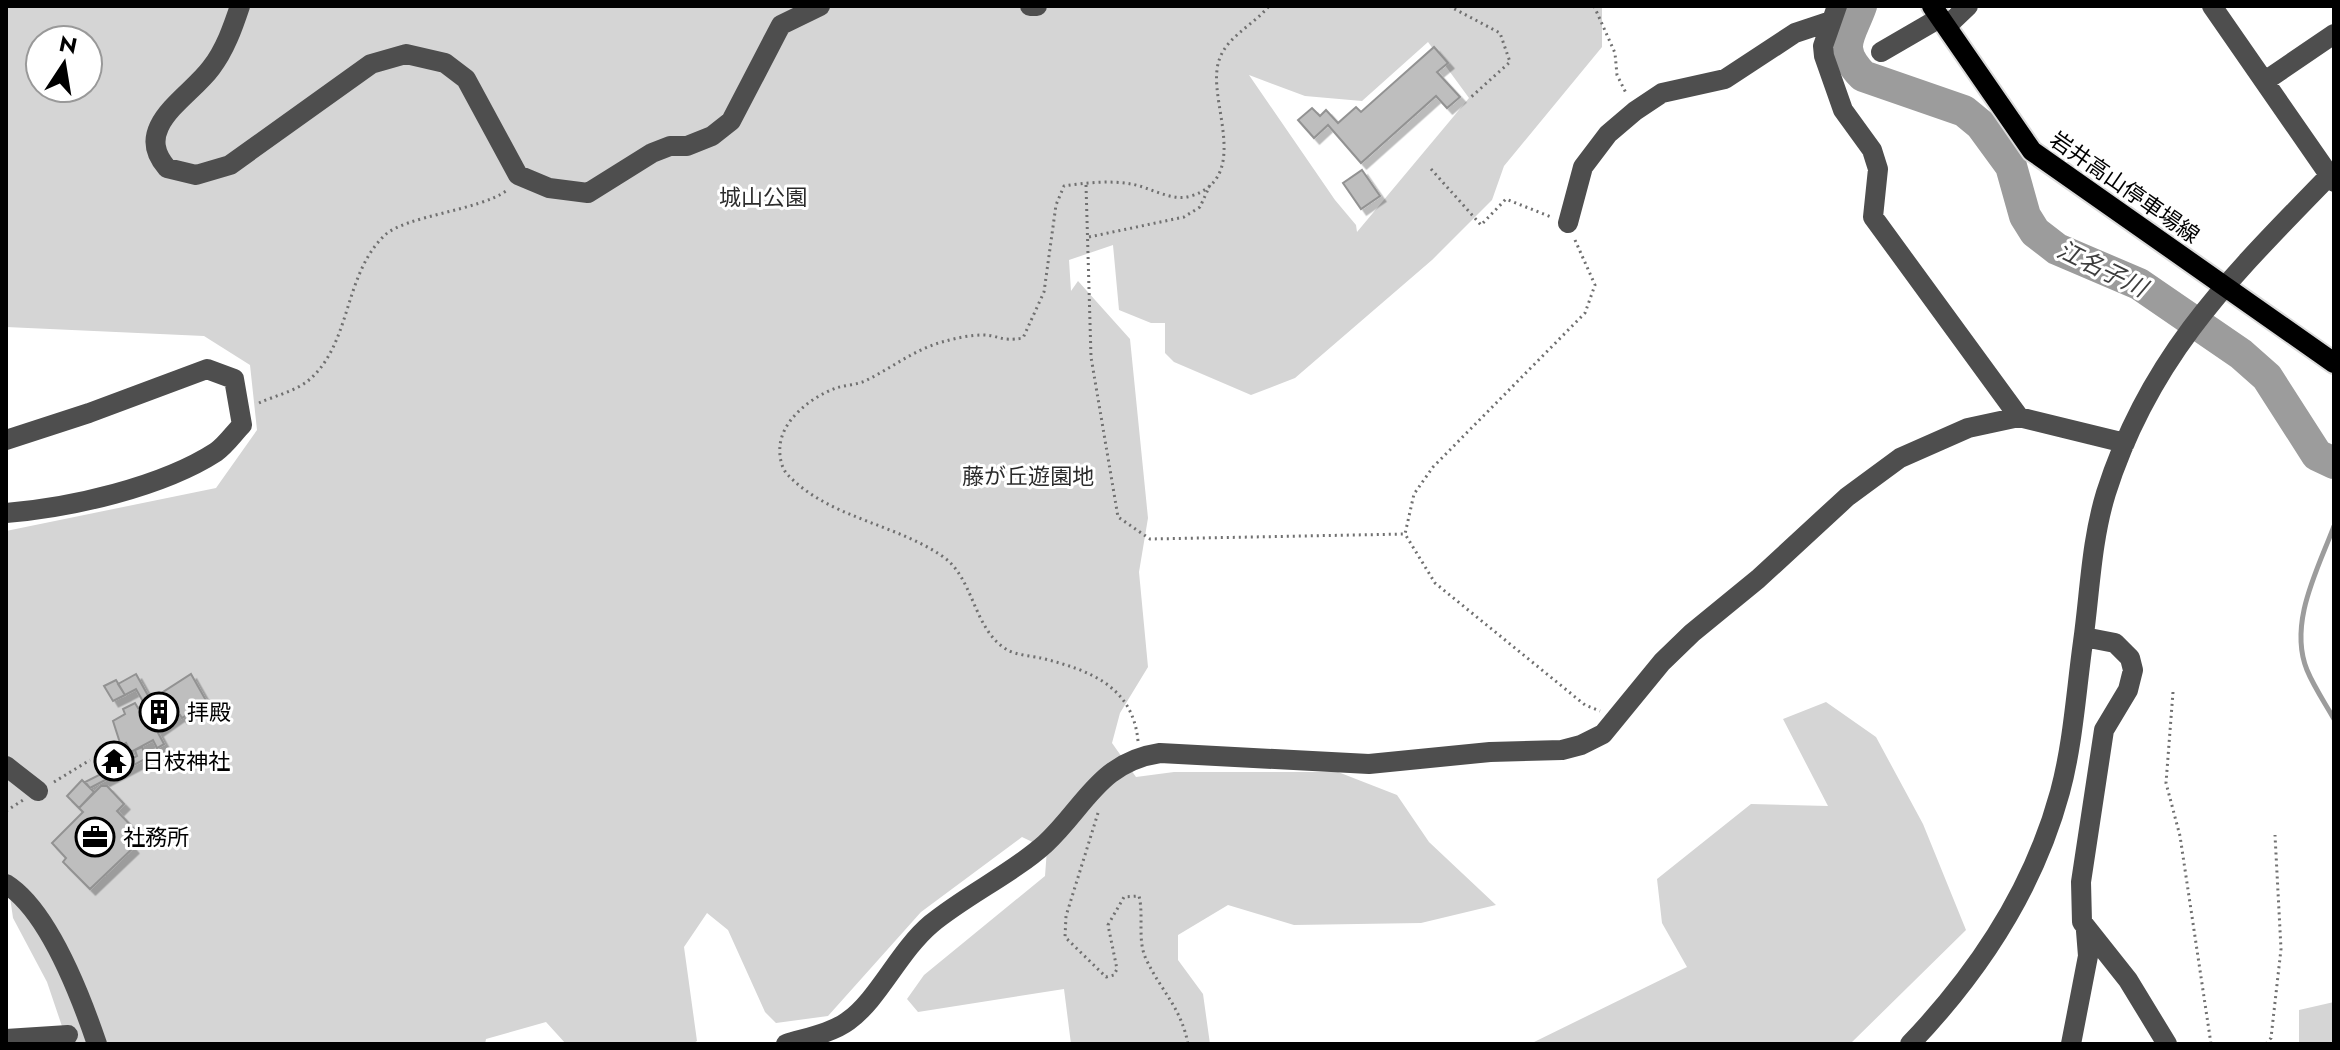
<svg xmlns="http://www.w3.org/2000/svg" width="2340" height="1050" viewBox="0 0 2340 1050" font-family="Jost,'Noto Sans JP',sans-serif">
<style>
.green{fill:#d5d5d5;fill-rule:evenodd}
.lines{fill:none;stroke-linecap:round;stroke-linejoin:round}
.stream{stroke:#9c9c9c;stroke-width:5}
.river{stroke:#9c9c9c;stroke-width:32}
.building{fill:#bebebe;stroke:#929292;stroke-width:2;filter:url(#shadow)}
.major-casing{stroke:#dbdbdb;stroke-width:24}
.path{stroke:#707070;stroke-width:3;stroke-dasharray:2 4;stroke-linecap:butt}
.minor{stroke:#4e4e4e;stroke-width:20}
.major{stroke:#000;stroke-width:20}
.labels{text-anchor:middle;stroke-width:6;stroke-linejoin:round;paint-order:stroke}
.street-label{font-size:22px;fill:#000;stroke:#fff}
.park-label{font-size:22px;fill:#2c2c2c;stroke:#fff}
.poi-label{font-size:22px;fill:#000;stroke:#fff;text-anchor:start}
.water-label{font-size:24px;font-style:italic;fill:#3d3d3d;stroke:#fff}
</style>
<defs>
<filter id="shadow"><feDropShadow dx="5.5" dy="5.5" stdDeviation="0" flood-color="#0004"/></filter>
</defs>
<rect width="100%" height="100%" fill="#fff"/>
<path class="green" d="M6,6H1602V47L1504,166L1492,200L1432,260L1295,378L1251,395L1174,362L1165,353V323H1151L1119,310L1113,245L1069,260L1071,291L1078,281L1130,339L1148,518L1139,572L1148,667L1120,713L1112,743L1136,777L1174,772H1338L1397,795L1429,842L1496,905L1421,923L1294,925L1228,905L1178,935V960L1203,994L1210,1044H1071L1064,989L918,1012L907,999L924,975L1045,876L1047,849L1022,837L921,912L828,1016L776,1023L765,1012L728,930L707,913L684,947L697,1041L692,1044H566L546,1022L486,1039L485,1044H68L47,982L13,918L6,869V531L216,488L257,430L250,365L204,336L6,327ZM40,40H88V88H40ZM1428,42L1469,98L1357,232L1356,225L1335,200L1249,75L1305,96L1362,101Z
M1826,702L1876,737L1923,824L1966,930L1850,1044H1530L1687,967L1662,923L1657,879L1751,804L1828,806L1783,719Z
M2334,1002V1044H2299V1010Z"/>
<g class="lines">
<path class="stream" d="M2334,526C2318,569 2288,623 2307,670C2314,687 2325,703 2334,719"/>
<path class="river" d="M1861,6C1850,37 1835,47 1863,76L1964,111L1981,125L2011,166L2025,216L2035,232L2057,249L2139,284L2241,354L2267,377L2317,455L2334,463"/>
</g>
<path class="building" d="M1434,47L1448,63L1437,72L1460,97L1447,108L1436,96L1361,163L1328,125L1314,138L1298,120L1312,108L1320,116L1326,110L1338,123L1356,107L1361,112Z
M1362,170L1380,196L1361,209L1343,183Z
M136,674L151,701L145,705L136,689L125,695L118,684Z
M191,674L208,704L182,718L180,715L157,731L164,744L157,748L153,740L131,752L126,743L121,746L113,721L125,714L123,709L135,703L138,708Z
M116,680L125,695L113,701L104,686Z
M142,747L147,758L90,788L85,782L137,756L135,750Z
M82,780L94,792L79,808L67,796Z
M101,786H107L124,804L117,811L137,832L127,841L133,848L90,889L63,862L66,858L52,843L83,812L79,808Z"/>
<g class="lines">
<defs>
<path id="major" d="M1932,6L2032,151L2334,363"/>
</defs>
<use href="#major" class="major-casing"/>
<path class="path" d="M1449,6L1500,33L1510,62L1470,98
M1594,6L1615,53L1617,75L1626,93
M1431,169L1481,225L1506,199L1551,217
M1086,185L1091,357L1118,517L1150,539L1405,534
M1089,237L1184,217L1200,207L1210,185
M1575,240L1595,285L1585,313L1433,467L1414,494L1405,534L1435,583L1585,705L1600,711
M259,403C274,396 296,391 309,380C352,343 343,275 385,235C405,216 480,210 506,191
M2173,692L2166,783L2180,836L2211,1044
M1138,741C1133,686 1089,670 1041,658C1031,656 1015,655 1006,649C973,629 974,577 942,556C894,523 828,518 787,474C781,467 779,455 780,446C782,420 811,397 836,388C845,385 856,385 865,381C892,368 916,348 946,341C956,338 971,335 982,335C1000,335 999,342 1023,338L1044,292L1056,205L1064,186C1085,183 1110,180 1131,184C1150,187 1171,202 1191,196C1249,178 1212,109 1217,70C1220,39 1251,28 1269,6
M54,782L90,760
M6,811L23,800
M1098,813L1066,916L1065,937L1106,977L1114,975L1117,969L1108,925L1124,897L1139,896C1144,916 1137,940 1146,959C1161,991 1181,1007 1188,1044
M2266,1044L2271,1038L2281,949L2275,835"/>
<path class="minor" d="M240,6C233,27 225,50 211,68C189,98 131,127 167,168L196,175L230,165L371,64L406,54L445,63L466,79L518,175L549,188L588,193L652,153L670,146H687L712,136L731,121L781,25L820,6
M1030,6H1037
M1837,6L1823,46L1824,56L1843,110L1872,150L1878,169L1873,217L2019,417
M2212,6L2334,182
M1947,26L1968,6
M1881,52L1931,23L1938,15
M2265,81L2334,34
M1568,223L1583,167L1608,134L1635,111L1662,93L1725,79L1795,33L1831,21
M6,440L89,413L207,369L234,379L242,425C234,433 226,445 216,452C162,487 70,508 6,513
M2084,637L2115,643L2130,658L2133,670L2128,690L2104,730L2081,882L2082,922L2128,980L2167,1044
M6,766L38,791
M6,884C49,911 81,997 97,1044
M6,1039L68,1035
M786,1044C805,1038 832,1033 848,1021C878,1000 899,951 931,924C966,895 1013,873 1045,844C1085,807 1099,762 1160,753L1369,764L1490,752L1562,750L1581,745L1603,734L1662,662L1692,633L1758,579L1847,497L1900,458L1968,428L2019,417L2125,443
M1910,1044C1978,973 2034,888 2060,792C2073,744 2076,692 2083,642C2090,592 2091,542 2106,493C2150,355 2231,277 2329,176
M2071,1044L2088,956L2086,931"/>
<use href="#major" class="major"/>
</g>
<defs>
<symbol id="building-ring" viewBox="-11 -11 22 22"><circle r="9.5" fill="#fff" stroke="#000" stroke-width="1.5"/><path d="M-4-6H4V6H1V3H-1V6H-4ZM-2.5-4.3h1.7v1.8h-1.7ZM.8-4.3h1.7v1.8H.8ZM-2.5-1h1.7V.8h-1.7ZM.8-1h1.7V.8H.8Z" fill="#000"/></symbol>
<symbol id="temple-ring" viewBox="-11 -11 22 22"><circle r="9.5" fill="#fff" stroke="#000" stroke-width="1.5"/><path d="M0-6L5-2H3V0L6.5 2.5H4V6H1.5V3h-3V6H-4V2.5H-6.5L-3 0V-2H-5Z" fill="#000"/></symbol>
<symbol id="office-ring" viewBox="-11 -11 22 22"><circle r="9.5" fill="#fff" stroke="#000" stroke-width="1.5"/><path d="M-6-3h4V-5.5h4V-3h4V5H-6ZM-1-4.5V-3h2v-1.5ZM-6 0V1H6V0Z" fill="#000"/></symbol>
</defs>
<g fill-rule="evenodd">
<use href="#building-ring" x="137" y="690" width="44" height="44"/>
<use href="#temple-ring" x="92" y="739" width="44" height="44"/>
<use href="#office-ring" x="73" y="815" width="44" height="44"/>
</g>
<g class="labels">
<g class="street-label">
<text transform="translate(2125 187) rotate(35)" y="8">岩井高山停車場線</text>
</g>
<g class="park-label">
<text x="763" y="205">城山公園</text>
<text x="1028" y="484">藤が丘遊園地</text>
</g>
<g class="poi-label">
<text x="187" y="720">拝殿</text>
<text x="142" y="769">日枝神社</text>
<text x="123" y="845">社務所</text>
</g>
<g class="water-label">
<text transform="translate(2102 269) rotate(26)" y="8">江名子川</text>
</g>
</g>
<rect width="2340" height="1050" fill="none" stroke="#000000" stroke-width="16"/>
<g transform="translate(64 64) rotate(12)"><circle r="38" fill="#ffffff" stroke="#999999" stroke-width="2"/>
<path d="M0-6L14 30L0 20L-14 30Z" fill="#000000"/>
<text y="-12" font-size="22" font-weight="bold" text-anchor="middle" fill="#000000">N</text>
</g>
</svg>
